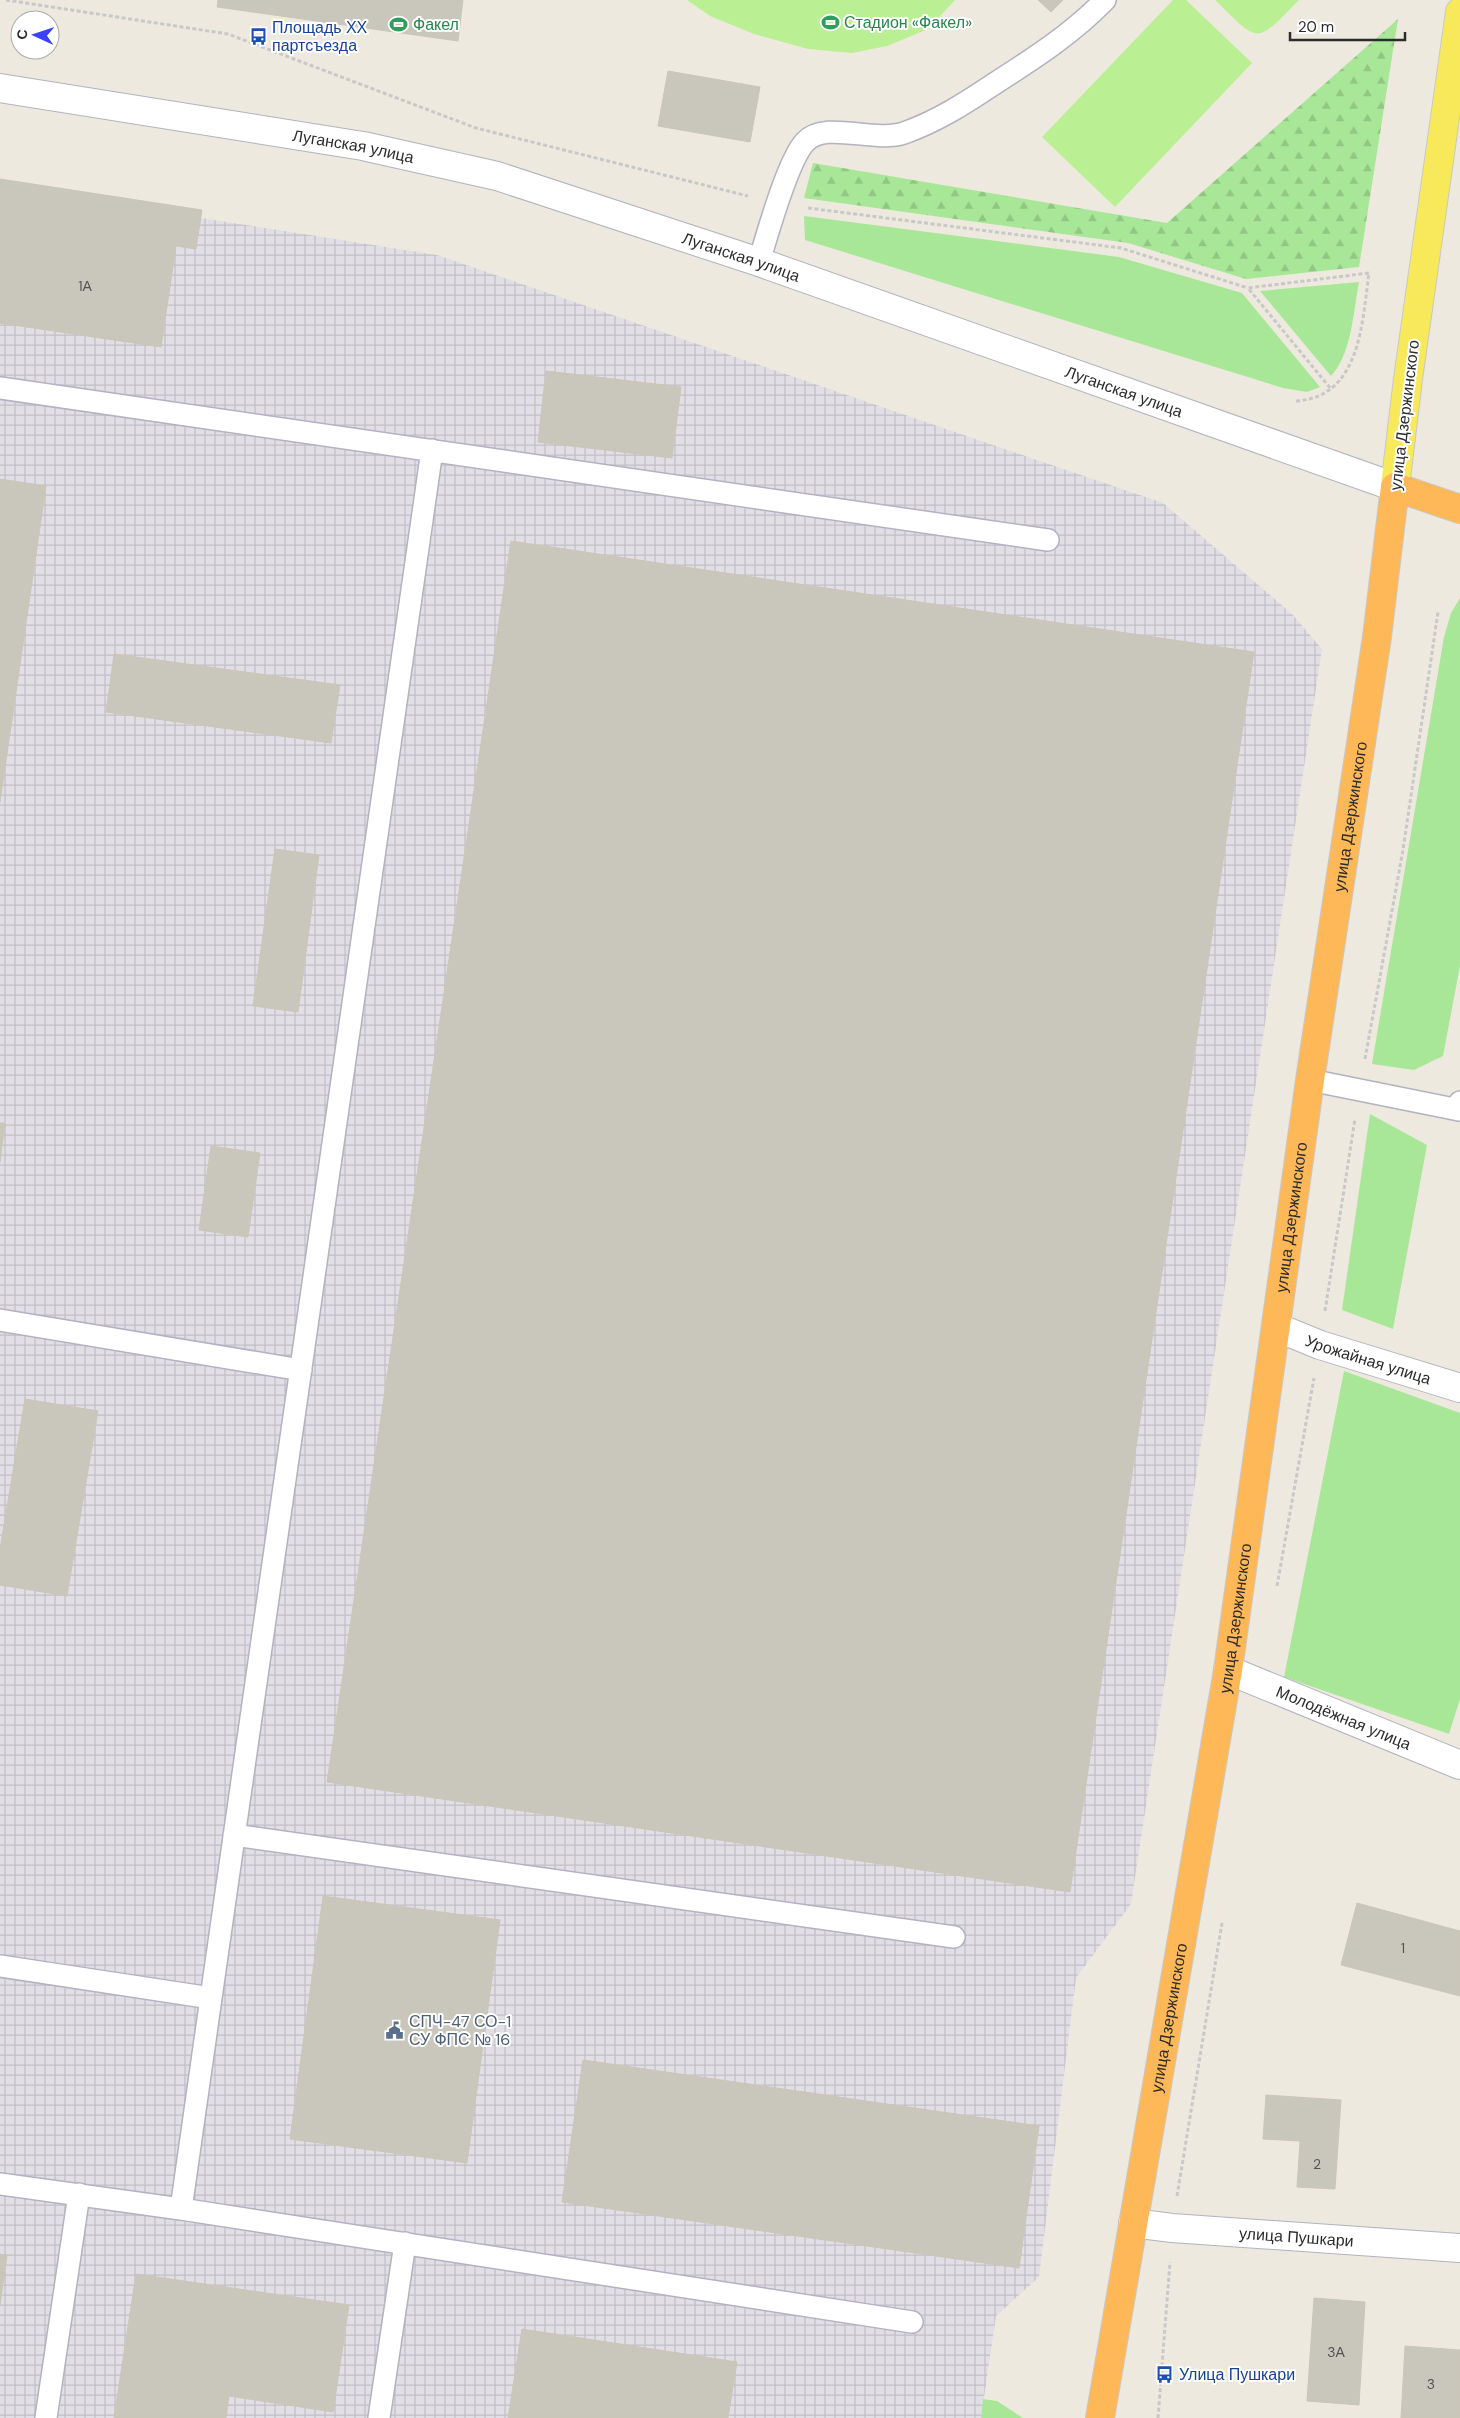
<svg xmlns="http://www.w3.org/2000/svg" width="1460" height="2418" viewBox="0 0 1460 2418" font-family="'DM Sans',sans-serif">
<style>
.industrial{fill:url(#industrial-grid)}
.grass{fill:#a8e798}
.forest{fill:url(#forest-firs)}
.pitch{fill:#bbef93}
.building{fill:#c9c7bc;stroke:#cac6b7}
.lines{fill:none;stroke-linecap:round;stroke-linejoin:round}
.lane-casing{stroke:#b2b2c0;stroke-width:24}
.street-casing{stroke:#b2b2c0;stroke-width:30}
.secondary-casing{stroke:#b2b2c0;stroke-width:30}
.primary-casing{stroke:#c8c8c8;stroke-width:30}
.highway-casing{stroke:#c8c8c8;stroke-width:30}
.path{stroke:#c8c8c8;stroke-width:3;stroke-dasharray:4 2.5;stroke-linecap:butt}
.lane{stroke:#fff;stroke-width:21}
.street{stroke:#fff;stroke-width:28}
.secondary{stroke:#fff;stroke-width:28}
.primary{stroke:#f7e95a;stroke-width:28}
.highway{stroke:#ffb858;stroke-width:28}
.labels{text-anchor:middle;stroke-width:4;stroke-linejoin:round;paint-order:stroke}
.number-label{font-size:14px;fill:#535350}
.leisure-label{font-size:16px;fill:#27864d;stroke:#fff;text-anchor:start}
.transit-label{font-size:16px;fill:#164399;stroke:#fff;text-anchor:start}
.street-label{font-size:16px;fill:#2c2c2c;stroke:#fff}
.service-label{font-size:16px;fill:#4e5e75;stroke:#fff;text-anchor:start}
</style>
<defs>
<pattern id="industrial-grid" width="8" height="8" patternUnits="userSpaceOnUse" patternTransform="scale(1.25)"><rect width="8" height="8" fill="#e2dee6"/><path d="M0 4h8M4 0v8" fill="none" stroke="#c2bfc5"/></pattern>
<pattern id="forest-firs" width="22" height="20" patternUnits="userSpaceOnUse" patternTransform="scale(1.25)"><rect width="22" height="20" fill="#a8e798"/><path d="M5 1l3.5 6h-7zM16 11l3.5 6h-7z" fill="#91c683"/></pattern>
</defs>
<rect width="100%" height="100%" fill="#eee9de"/>
<path class="industrial" d="M0,179L202,210L201,218L437,255L1163,503L1292,614L1322,649L1131,1904L1076,1978L1039,2277L996,2316L981,2418H0Z"/>
<path class="grass" d="M804,216L1119,257L1242,293L1320,387L1307,392L1283,388L805,240Z
M1359,282C1353,313 1352,353 1331,376L1260,291Z
M1460,598V966L1443,1056L1414,1070L1372,1064L1444,637L1451,613Z
M1370,1114L1427,1145L1393,1329L1342,1310Z
M1344,1371L1460,1413V1699L1449,1734L1284,1677Z
M983,2399L997,2401L1023,2418H981Z"/>
<path class="forest" d="M1398,19L1359,267L1246,279L1128,243L804,198L813,163L1167,223Z"/>
<path class="pitch" d="M687,0H955L928,29L887,46L852,53L808,49L754,34L710,16Z
M1173,0H1186L1252,63L1115,207L1042,137Z
M1215,0H1299C1255,45 1260,44 1215,0Z"/>
<path class="building" d="M218,0H463L458,41L217,7Z
M1038,0H1063L1051,12Z
M668,71L760,87L750,142L658,126Z
M0,179L202,210L196,249L176,246L161,347L0,323Z
M546,371L681,387L672,458L538,442Z
M0,479L46,486L0,802Z
M511,541L1254,652L1070,1892L327,1782Z
M114,654L340,685L331,743L106,712Z
M275,849L319,855L298,1012L253,1006Z
M0,1123H5L0,1162Z
M211,1146L260,1153L248,1237L199,1230Z
M25,1399L98,1411L67,1596L0,1585V1549Z
M323,1896L500,1920L467,2163L290,2139Z
M1357,1903L1460,1931V1996L1341,1965Z
M583,2060L1039,2126L1019,2268L562,2202Z
M1266,2095L1341,2100L1335,2189L1297,2187L1300,2141L1263,2139Z
M0,2254L7,2255L0,2305Z
M136,2274L349,2305L333,2412L229,2396L226,2418H114Z
M1314,2298L1365,2302L1359,2405L1307,2401Z
M522,2329L737,2362L728,2418H508Z
M1405,2346L1460,2350V2418H1401Z"/>
<g class="lines">
<defs>
<path id="lane" d="M759,262C767,235 788,160 805,142C825,120 873,143 904,133C938,121 967,102 997,82C1036,57 1073,33 1105,0
M0,388L1048,540
M1310,1080L1459,1110L1460,1102
M0,1320L301,1370
M234,1835L954,1937
M0,1966L211,1998L181,2209L912,2322
M211,1998L432,450
M0,2184L181,2209
M46,2418L79,2194
M379,2418L405,2243"/>
<g id="street">
<path id="s1" d="M1276,1327L1320,1345L1460,1388"/>
<path id="s2" d="M1228,1670L1460,1765"/>
<path id="s3" d="M1133,2223L1172,2228L1460,2248"/>
</g>
<g id="secondary">
<path id="s4" d="M0,88L363,146L497,176L759,262L1395,487"/>
</g>
<path id="primary" d="M1395,487L1408,379L1460,12"/>
<g id="highway">
<path id="s5" d="M1100,2418L1228,1670L1310,1080L1377,637L1395,487L1460,509"/>
</g>
</defs>
<use href="#lane" class="lane-casing"/>
<use href="#street" class="street-casing"/>
<use href="#secondary" class="secondary-casing"/>
<use href="#primary" class="primary-casing"/>
<use href="#highway" class="highway-casing"/>
<path class="path" d="M6,0L228,34L476,128L748,196
M808,208L1121,248L1248,288
M1296,401C1361,397 1362,322 1369,273L1248,288L1331,389
M1365,1059L1403,850L1438,612
M1325,1311L1355,1119
M1277,1586L1314,1378
M1177,2196L1222,1923
M1158,2418L1170,2262"/>
<use href="#lane" class="lane"/>
<use href="#street" class="street"/>
<use href="#secondary" class="secondary"/>
<use href="#primary" class="primary"/>
<use href="#highway" class="highway"/>
</g>
<defs>
<symbol id="stadium-bare" viewBox="-9 -9 18 18"><path d="M0-5a6.5 5 0 1 0 0 10a6.5 5 0 1 0 0-10ZM-3.5-1.8h7v3.6h-7Z" fill="#2e9e5b" stroke="#fff" stroke-width="2.5" paint-order="stroke"/></symbol>
<symbol id="bus-bare" viewBox="-9 -9 18 18"><path d="M-5-6H5V4H4V6H2V4H-2V6H-4V4H-5ZM-3.5-4V0h7V-4ZM-3.5 1.2v1.5H-2V1.2ZM2 1.2v1.5H3.5V1.2Z" fill="#1a4fb4" stroke="#fff" stroke-width="2.5" paint-order="stroke"/></symbol>
<symbol id="civic-bare" viewBox="-9 -9 18 18"><path d="M-.6-6.5H3V-4.5H.6V-3L4-1V1h2V6H-6V1h2V-1L-.6-3ZM-1.2 2.5V6h2.4V2.5Z" fill="#5c6f8a" stroke="#fff" stroke-width="2.5" paint-order="stroke"/></symbol>
</defs>
<g fill-rule="evenodd">
<use href="#stadium-bare" x="818" y="10" width="25" height="25"/>
<use href="#stadium-bare" x="386" y="12" width="25" height="25"/>
<use href="#bus-bare" x="246" y="24" width="25" height="25"/>
<use href="#civic-bare" x="382" y="2018" width="25" height="25"/>
<use href="#bus-bare" x="1152" y="2362" width="25" height="25"/>
</g>
<g class="labels">
<g class="number-label">
<text x="85" y="291">1А</text>
<text x="1403" y="1953">1</text>
<text x="1317" y="2169">2</text>
<text x="1336" y="2357">3А</text>
<text x="1431" y="2389">3</text>
</g>
<g class="leisure-label">
<text x="844" y="28">Стадион «Факел»</text>
<text x="413" y="30">Факел</text>
</g>
<g class="transit-label">
<text x="272" y="33">Площадь ХХ<tspan x="272" dy="18">партсъезда</tspan></text>
<text x="1179" y="2380">Улица Пушкари</text>
</g>
<g class="street-label">
<text dy="6" stroke="none"><textPath href="#s4" startOffset="358">Луганская улица</textPath></text>
<text dy="6" stroke="none"><textPath href="#s4" startOffset="762">Луганская улица</textPath></text>
<text dy="6" stroke="none"><textPath href="#s4" startOffset="1168">Луганская улица</textPath></text>
<text transform="translate(1404 415) rotate(-83)" y="6">улица Дзержинского</text>
<text dy="6" stroke="none"><textPath href="#s5" startOffset="1621">улица Дзержинского</textPath></text>
<text dy="6" stroke="none"><textPath href="#s5" startOffset="1216">улица Дзержинского</textPath></text>
<text dy="6" stroke="none"><textPath href="#s1" startOffset="98">Урожайная улица</textPath></text>
<text dy="6" stroke="none"><textPath href="#s5" startOffset="811">улица Дзержинского</textPath></text>
<text dy="6" stroke="none"><textPath href="#s2" startOffset="125">Молодёжная улица</textPath></text>
<text dy="6" stroke="none"><textPath href="#s5" startOffset="406">улица Дзержинского</textPath></text>
<text dy="6" stroke="none"><textPath href="#s3" startOffset="164">улица Пушкари</textPath></text>
</g>
<g class="service-label">
<text x="409" y="2027">СПЧ-47 СО-1<tspan x="409" dy="18">СУ ФПС № 16</tspan></text>
</g>
</g>
<g transform="translate(35 35) rotate(273)"><circle r="24" fill="#ffffff" stroke="#ababab"/>
<path d="M0-4L9 19L0 12L-9 19Z" fill="#3a42ff"/>
<text y="-8" font-size="14" font-weight="bold" text-anchor="middle" fill="#2c2c2c">С</text>
</g>
<path d="M1290 32v8h115v-8" fill="none" stroke="#2c2c2c" stroke-width="2.5"/>
<text x="1298" y="32" font-size="15" fill="#2c2c2c" stroke="#ffffff" stroke-width="4" paint-order="stroke">20 m</text>
</svg>
